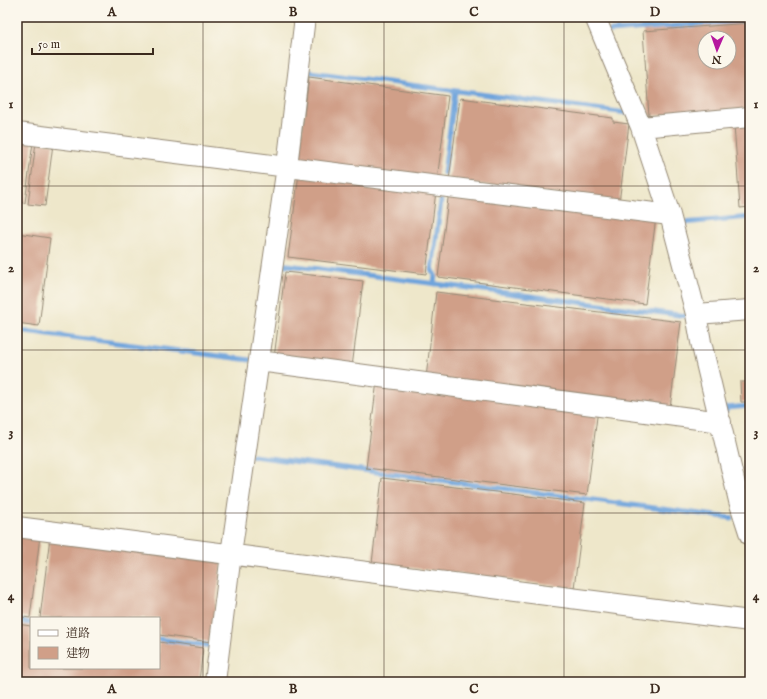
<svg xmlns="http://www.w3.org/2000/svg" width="767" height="699" viewBox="0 0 767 699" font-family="'IM FELL English','Noto Serif JP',serif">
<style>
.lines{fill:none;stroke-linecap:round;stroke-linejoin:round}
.stream{stroke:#70a4dc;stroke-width:5}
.building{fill:#d09f88;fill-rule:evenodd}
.minor-casing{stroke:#948874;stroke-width:22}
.minor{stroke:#fff;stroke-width:20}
.grid{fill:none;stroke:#3b2a1e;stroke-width:1;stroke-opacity:0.55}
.neatline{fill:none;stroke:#3b2a1e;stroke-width:1.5}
.grid-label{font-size:13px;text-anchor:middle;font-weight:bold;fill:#3b2a1e}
</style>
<rect width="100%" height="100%" fill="#fbf7ec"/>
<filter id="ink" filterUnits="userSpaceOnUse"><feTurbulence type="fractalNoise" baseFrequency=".025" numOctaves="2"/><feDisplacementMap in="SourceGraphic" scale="8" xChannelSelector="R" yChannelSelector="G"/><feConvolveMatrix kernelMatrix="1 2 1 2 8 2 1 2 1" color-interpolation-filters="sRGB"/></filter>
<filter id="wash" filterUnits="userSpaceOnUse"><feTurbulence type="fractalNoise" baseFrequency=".012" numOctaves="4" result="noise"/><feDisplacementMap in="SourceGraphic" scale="16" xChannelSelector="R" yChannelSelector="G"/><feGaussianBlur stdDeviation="0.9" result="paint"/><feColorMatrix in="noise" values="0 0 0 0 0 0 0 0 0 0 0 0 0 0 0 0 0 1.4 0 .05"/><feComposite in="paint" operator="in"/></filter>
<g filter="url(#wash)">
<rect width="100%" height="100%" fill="#eee7ca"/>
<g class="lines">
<path class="stream" d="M610,31L750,20
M303,71L627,113
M444,173L455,91
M683,223L750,217
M280,267V264L687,316
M434,284L435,275L432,271L441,201
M17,330L250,360
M726,411L725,408L750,406
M253,456L732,518
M17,621L31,623
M159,639L212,646"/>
</g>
<g id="blocks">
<path class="building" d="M750,23V109L649,116L643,31ZM705,38H729V62H705Z
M309,77L448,96L437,180L298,161Z
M460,98L613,118V122L629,124L619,203L449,180Z
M750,123V207L740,208L734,124Z
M17,139L33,142L25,203L17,202Z
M36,142L53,144L45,206L28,204Z
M299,173L436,191L426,274L288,257Z
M449,191L656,217L645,304L438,277Z
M17,233L50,238L39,326L17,323Z
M285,272L363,281L352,367L274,358Z
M436,292L681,322L670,408L426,378Z
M377,381L598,409L587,495L366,468Z
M740,382H750V402H741Z
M382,478L585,503L574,588L372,563Z
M17,533L40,536L30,618L17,616Z
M50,537L222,559L211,642L159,635V618H40Z
M17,624L31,626V668H159V642L203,648L199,682H17Z"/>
</g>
</g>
<g filter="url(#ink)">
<use href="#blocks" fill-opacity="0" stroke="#948874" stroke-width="1"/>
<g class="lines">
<defs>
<path id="minor" d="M595,17L641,127L670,215L696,314L701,342L739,501L750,535
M641,127L750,117
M17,133L670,215
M696,314L750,310
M259,361L721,422
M17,527L750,621
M215,682L231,554L287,166L305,17"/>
</defs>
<use href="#minor" class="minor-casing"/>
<use href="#minor" class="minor"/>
</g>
</g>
<path class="grid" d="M203,17V682M384,17V682M564,17V682M17,186H750M17,350H750M17,513H750"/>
<rect width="767" height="699" fill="none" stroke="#fbf7ec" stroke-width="44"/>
<rect x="30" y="617" width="130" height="52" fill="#fbf7ec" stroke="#aea59a"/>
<rect x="38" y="630" width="20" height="6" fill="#ffffff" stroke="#aea59a"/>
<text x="66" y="637" font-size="12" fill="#3b2a1e">道路</text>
<rect x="38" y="647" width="20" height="12" fill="#d09f88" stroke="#aea59a"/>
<text x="66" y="657" font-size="12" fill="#3b2a1e">建物</text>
<g transform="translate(717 50) rotate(182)"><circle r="19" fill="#fbf7ec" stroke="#aea59a"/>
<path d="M0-3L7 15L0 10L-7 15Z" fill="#b5179e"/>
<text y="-6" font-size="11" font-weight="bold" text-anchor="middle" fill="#3b2a1e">N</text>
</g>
<path d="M32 48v6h121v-6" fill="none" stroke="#3b2a1e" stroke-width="2"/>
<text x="38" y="48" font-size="12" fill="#3b2a1e" stroke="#fbf7ec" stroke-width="3" paint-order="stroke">50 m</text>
<rect x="22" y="22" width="723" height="655" class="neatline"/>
<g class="grid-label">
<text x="112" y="16">A</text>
<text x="293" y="16">B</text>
<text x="474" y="16">C</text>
<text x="655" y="16">D</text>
<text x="11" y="108">1</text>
<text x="756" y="108">1</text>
<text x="11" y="272">2</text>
<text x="756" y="272">2</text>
<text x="11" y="436">3</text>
<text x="756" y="436">3</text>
<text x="11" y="600">4</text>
<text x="756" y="600">4</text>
<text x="112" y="693">A</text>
<text x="293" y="693">B</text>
<text x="474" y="693">C</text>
<text x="655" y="693">D</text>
</g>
</svg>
